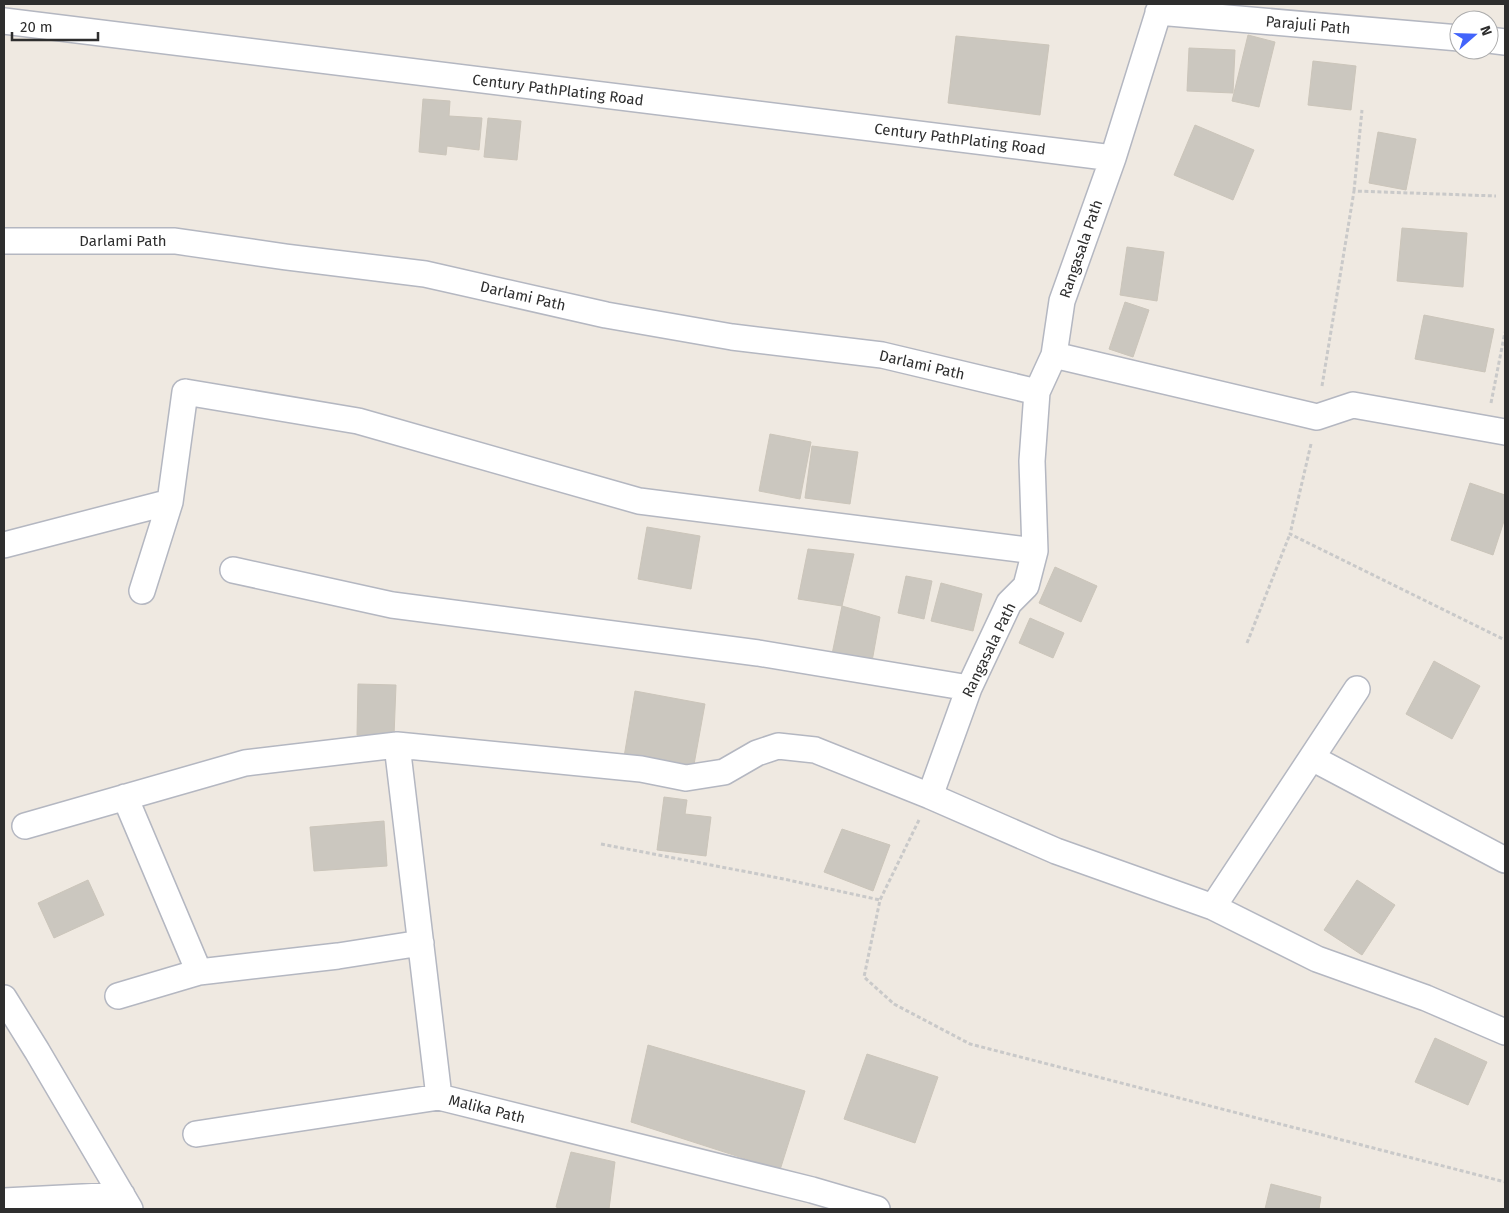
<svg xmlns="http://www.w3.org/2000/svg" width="1509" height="1213" viewBox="0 0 1509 1213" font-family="'Fira Sans',sans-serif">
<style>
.building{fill:#cbc7bf;stroke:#cbc5ba}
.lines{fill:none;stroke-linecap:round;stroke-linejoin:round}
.minor-casing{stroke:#b4b7c1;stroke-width:28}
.path{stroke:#c9c9c9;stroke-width:3;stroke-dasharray:4 2.5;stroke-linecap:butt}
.minor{stroke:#fff;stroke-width:25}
.labels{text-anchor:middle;stroke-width:4;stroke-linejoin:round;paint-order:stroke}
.street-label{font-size:15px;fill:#2e2e2e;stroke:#fff}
</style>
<rect width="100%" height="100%" fill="#efe9e1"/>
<path class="building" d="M1248,35L1275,42L1259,107L1232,101Z
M956,36L1049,45L1040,115L948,103Z
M1189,48L1235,50L1233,93L1187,91Z
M1313,61L1356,66L1351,110L1308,105Z
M423,99L450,101L449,116L482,118L479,150L447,146L446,155L419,152Z
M488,118L521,121L517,160L484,157Z
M1195,125L1254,150L1233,200L1174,175Z
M1378,132L1416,139L1406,190L1369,183Z
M1402,228L1467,233L1463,287L1397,281Z
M1127,247L1164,252L1157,301L1120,295Z
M1125,302L1149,310L1133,357L1109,349Z
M1424,315L1494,329L1485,372L1415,359Z
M770,434L811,442L800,499L759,491Z
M812,446L858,452L850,504L805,498Z
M1470,483L1505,495V518L1493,555L1451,540Z
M647,527L700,536L691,589L638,579Z
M808,549L854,554L842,606L798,599Z
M1055,567L1097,586L1081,622L1039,603Z
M906,576L932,581L924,619L898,613Z
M941,583L982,594L973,631L931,621Z
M842,606L880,617L871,667L831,659Z
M1030,618L1064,633L1053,658L1019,643Z
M1434,661L1480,686L1452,739L1406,714Z
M358,684L396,685L394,736L357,735Z
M635,691L705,704L693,770L624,757Z
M664,797L687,800L685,814L711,817L706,856L657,850Z
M384,821L387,866L314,871L310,827Z
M842,829L890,845L873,891L824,872Z
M88,880L104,915L54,938L38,903Z
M1357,880L1395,905L1362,955L1324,930Z
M1435,1038L1487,1062L1468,1105L1415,1082Z
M648,1045L805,1091L780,1170L631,1122Z
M867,1054L938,1077L915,1143L844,1119Z
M571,1152L615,1162L609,1209H563L556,1207Z
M1271,1184L1321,1197L1319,1209H1265Z"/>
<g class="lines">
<defs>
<path id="minor" d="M1158,12L1459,38
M4,21L1113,158
M1489,40L1505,42
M4,241H175L286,257L425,274L606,315L732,337L882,355L1037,392
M1054,355L1317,417L1353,405L1505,432
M4,545L170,502
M233,570L392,605L758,653L969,688
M142,591L170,502L185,392L358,421L639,501L1035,551
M397,745L439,1097
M1312,758L1505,860
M930,796L969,688L1009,603L1026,586L1035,551L1032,461L1037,392L1054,355L1062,301L1113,158L1161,4
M125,797L199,972
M25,826L245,763L397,745L641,769L686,778L724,772L757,753L778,746L815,750L930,796L1056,851L1213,907L1317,959L1426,998L1505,1032
M1213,907L1357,689
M118,996L199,972L338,956L421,943
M4,998L37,1051L130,1209
M196,1134L439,1097L812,1190L877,1209
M4,1201L122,1195"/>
</defs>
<use href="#minor" class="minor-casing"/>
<path class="path" d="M1354,191L1362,110
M1322,386L1354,191L1496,196
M1491,403L1505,332
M1311,444L1290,534L1505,640
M1247,643L1290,534
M919,820L880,900L864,977L894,1004L970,1044L1505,1182
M601,844L779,878L880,900"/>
<use href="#minor" class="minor"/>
</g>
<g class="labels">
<g class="street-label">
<text transform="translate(1308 25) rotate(5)" y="5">Parajuli Path</text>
<text transform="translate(558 90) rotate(7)" y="5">Century PathPlating Road</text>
<text transform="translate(960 139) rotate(7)" y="5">Century PathPlating Road</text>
<text x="123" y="246">Darlami Path</text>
<text transform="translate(1081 249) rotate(-71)" y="5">Rangasala Path</text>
<text transform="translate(523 296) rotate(13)" y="5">Darlami Path</text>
<text transform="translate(922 365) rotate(13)" y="5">Darlami Path</text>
<text transform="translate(989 650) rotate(-64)" y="5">Rangasala Path</text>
<text transform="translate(487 1109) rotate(14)" y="5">Malika Path</text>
</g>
</g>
<rect width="1509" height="1213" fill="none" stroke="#2e2e2e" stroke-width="10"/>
<g transform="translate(1474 35) rotate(70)"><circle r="24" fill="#ffffff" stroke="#ababab"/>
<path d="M0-4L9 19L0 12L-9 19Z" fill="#4264fb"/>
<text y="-8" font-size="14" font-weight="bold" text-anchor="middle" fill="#2e2e2e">N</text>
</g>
<path d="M12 32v8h86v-8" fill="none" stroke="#2e2e2e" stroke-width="2.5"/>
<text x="20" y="32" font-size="15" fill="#2e2e2e" stroke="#ffffff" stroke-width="4" paint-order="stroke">20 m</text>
</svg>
